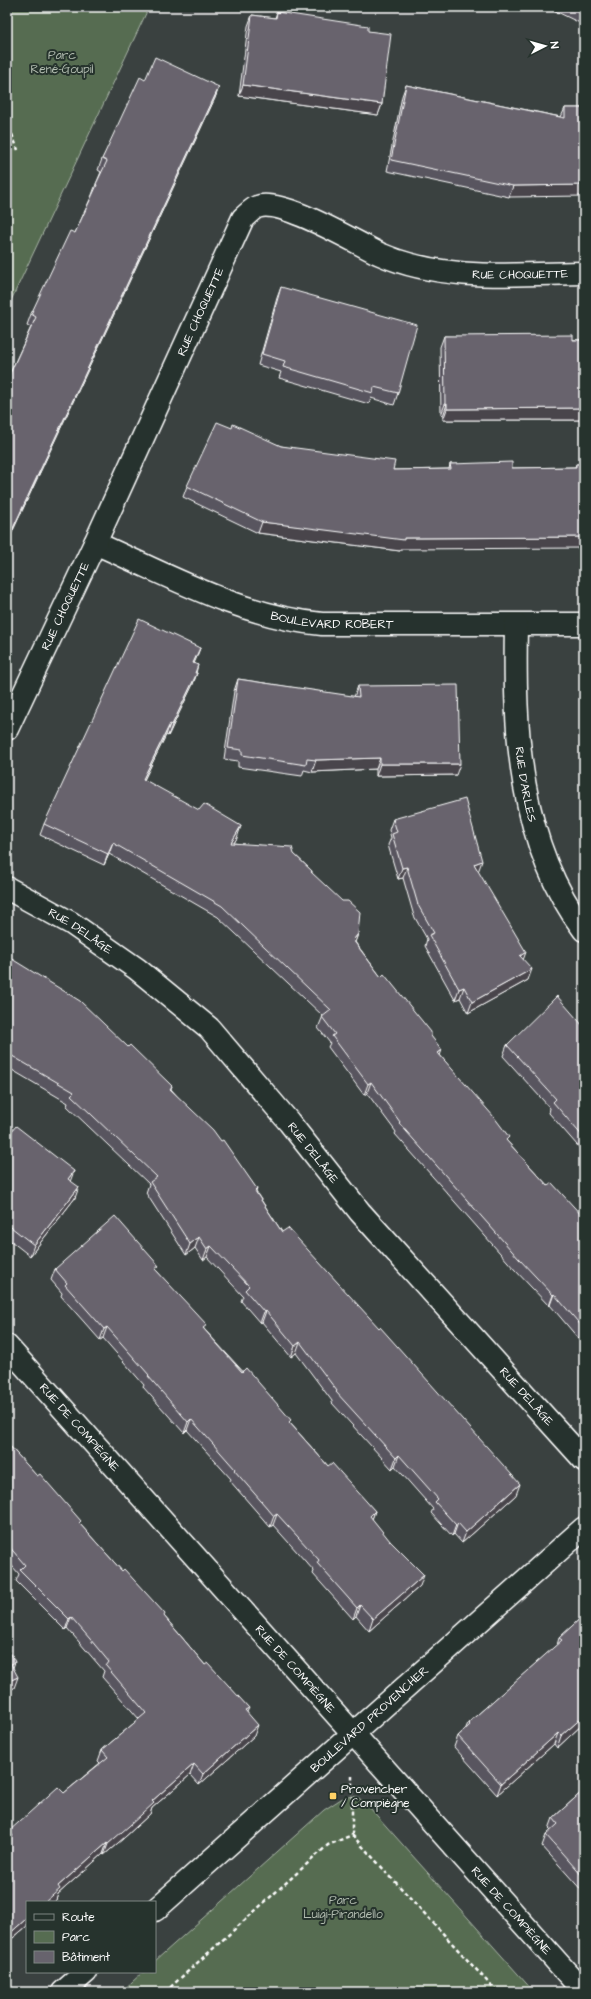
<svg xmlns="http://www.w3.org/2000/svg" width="591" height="1999" viewBox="0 0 591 1999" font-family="'Architects Daughter',sans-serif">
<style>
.green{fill:#566c51;stroke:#aab6a8}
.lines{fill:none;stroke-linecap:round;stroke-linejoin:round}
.minor-casing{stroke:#fff;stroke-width:25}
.path{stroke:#fff;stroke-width:2.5;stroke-dasharray:4 3;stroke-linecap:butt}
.minor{stroke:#26332d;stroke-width:22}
.wall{fill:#59555e;stroke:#fff}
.shaded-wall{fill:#48454c;stroke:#fff}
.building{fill:#67636d;stroke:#fff}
.poi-dot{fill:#ffd166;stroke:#26332d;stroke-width:1.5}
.labels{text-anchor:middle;stroke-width:4;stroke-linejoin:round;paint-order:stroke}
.park-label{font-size:12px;fill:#b3bdb1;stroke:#26332d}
.street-label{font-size:12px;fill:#fff;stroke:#26332d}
.poi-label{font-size:12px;fill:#fff;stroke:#26332d;text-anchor:start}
</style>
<rect width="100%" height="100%" fill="#3a4140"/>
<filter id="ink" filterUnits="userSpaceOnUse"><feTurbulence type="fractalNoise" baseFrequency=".025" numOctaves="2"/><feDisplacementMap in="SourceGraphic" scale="8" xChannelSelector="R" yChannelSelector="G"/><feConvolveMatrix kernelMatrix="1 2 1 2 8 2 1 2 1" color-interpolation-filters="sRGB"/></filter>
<g filter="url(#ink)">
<path class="green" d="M7,7H149L7,309Z
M352,1796L358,1797L370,1808L534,1992H121L143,1972H155V1961L324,1810L341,1799Z"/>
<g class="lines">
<defs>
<g id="minor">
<path id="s1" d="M95,543C168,575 242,617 322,624H584"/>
<path id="s2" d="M516,625C514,731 518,842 584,930"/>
<path id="s3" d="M7,729L95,543L243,218C247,215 252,209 257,207C281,197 356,243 380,254C443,282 517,274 584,273"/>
<path id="s4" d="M7,888L71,923L137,969L209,1028L289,1122L360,1212L584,1460"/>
<path id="s5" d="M7,1346L584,1992"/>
<path id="s6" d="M155,1910L584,1528"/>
<path d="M63,1992L86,1972"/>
</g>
</defs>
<use href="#minor" class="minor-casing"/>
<path class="path" d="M7,121L18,150
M352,1835L497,1992
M165,1992L328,1845L352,1835V1776"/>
<use href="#minor" class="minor"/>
</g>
<path class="wall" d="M547,7H584V29L579,26L580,23Z
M277,12L368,31L382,104L378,115L239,96L248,26L252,15L275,18Z
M145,80L219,87L215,98L7,543V380L31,327L27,325L31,314L75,233L92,195L96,184L101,172L98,170L102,159Z
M406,85L561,117L565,108H584L509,197L387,171L402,96Z
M281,287L398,393L394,405L371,398L369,404L297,383L279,378L281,372L258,365L277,298Z
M444,336L584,340V420H443V416L441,415L440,347Z
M232,428L281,446L393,470L449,469L450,464L512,468L575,467L576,464H584L400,549V551L258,533L183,497L187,486Z
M200,648L194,663L198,665L196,673H197L193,684L168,736L166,735L144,780L237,838L234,843L294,854L312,871V873L358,934L355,942L381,977L431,1036L440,1055L507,1141L548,1186L584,1218V1345L550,1305L549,1306L515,1270L395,1134L396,1132L367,1093L364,1095L328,1047L330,1043L318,1028L323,1016L218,917L109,854L104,865L40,835L44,824Z
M238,679L354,697L358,686L456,775L376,776V769L312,772L304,770L302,776L238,767V761L224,759L234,691Z
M393,819L478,872L523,959L528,980L468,1013L460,998L455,1000L425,946L427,939L414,916L403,878L398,879L388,845L391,838L389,830Z
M7,956L128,1047L172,1086L171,1089L257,1189L256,1192L282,1232L516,1495L462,1543L454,1534L452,1536L431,1513L433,1509L395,1466L392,1469L332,1403V1401L296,1353L291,1357L262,1322L260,1323L241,1301L243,1296L207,1257L203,1260L195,1248L186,1255L146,1193L149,1184L67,1106L68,1103L7,1067Z
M584,1027V1153L549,1113L550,1108L503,1056L507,1045Z
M7,1129L71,1181L75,1198L30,1256L7,1238Z
M55,1269L157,1271L205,1330L290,1423L328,1466L375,1511L372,1519L420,1586L369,1631L356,1616L353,1619L313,1574L314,1571L273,1525L270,1527L230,1481L231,1479L187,1430L184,1433L143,1387L144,1385L103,1338L100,1340L61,1296L62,1293L51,1280Z
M7,1443L122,1571L164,1616L205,1665L249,1708L247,1712L254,1736L199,1785L190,1775L152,1808L150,1814L125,1837L104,1855L103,1854L58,1894L56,1900L27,1902V1926L7,1943V1838L9,1831L64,1793L100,1763L98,1761L102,1750L139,1719L102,1677L104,1671L67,1628L65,1630L16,1581L19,1574L7,1560Z
M584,1615V1723L557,1748L554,1744L497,1795L454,1747L458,1736L466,1728L468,1723L557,1645L559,1638Z
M584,1790V1893L542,1846L546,1835L551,1831L549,1829L553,1818Z"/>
<path class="shaded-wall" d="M243,85L382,104L378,115L239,96Z
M219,87L215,98L7,543V541Z
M584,185V196L509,197L513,186Z
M445,404H447L443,416L441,415Z
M584,408V420H443L447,409Z
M262,522L404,538L584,537V548L400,549V551L258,533Z
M200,648L196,659L189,674L193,663Z
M197,673L193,684L168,736L172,725Z
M170,724L166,735L139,790L143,779Z
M380,758L376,769L312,772L316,760Z
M380,764H460L456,775L376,776Z
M241,826L237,838L227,854L231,843Z
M113,843L109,854L104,865L108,854Z
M482,861L478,872L474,864Z
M407,867L403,878L398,879L402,868Z
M358,934L354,945L353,940Z
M526,952L522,963L520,956Z
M532,969L528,980L468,1013L472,1002Z
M464,987L460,998L455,1000L459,989Z
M442,1050L438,1061V1053Z
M371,1082L367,1093L364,1095L368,1084Z
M74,1171L70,1182L68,1179Z
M79,1187L75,1198L30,1256L34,1245Z
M199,1237L195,1248L186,1255L190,1244Z
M211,1246L207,1257L203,1260L207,1249Z
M554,1294L550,1305L549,1306L553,1295Z
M266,1311L262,1322L260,1323L264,1312Z
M107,1327L103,1338L100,1340L104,1329Z
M300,1342L296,1353L291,1357L295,1346Z
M191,1419L187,1430L184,1433L188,1422Z
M399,1455L395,1466L392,1469L396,1458Z
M520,1484L516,1495L462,1543L466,1532Z
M375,1511L371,1522L370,1516Z
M277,1514L273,1525L270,1527L274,1516Z
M458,1523L454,1534L452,1536L456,1525Z
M424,1575L420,1586L369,1631L373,1619Z
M360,1605L356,1616L353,1619L357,1608Z
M71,1617L67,1628L65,1630L69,1619Z
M15,1662L11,1673V1664Z
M18,1677L14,1688L7,1692V1682Z
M584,1716V1723L557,1748L561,1736Z
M258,1725L254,1736L199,1785L203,1774Z
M558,1733L554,1744L497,1795L501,1784Z
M194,1764L190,1775L152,1808L150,1814L125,1837L104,1855L108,1844L152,1801Z
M107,1843L103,1854L58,1894L56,1900L54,1902H45L58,1886Z
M27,1918V1926L7,1943V1936Z"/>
<path class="building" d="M574,7H584V12Z
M277,12L368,26V31L391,34L382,104L243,85L252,15L276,18Z
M155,57L219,87L7,541V380L36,317L31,314L70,231L75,233L97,185L96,184L107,161L102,159L140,77L145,80Z
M406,85L565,118V108H584V185L513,186L391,160Z
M281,287L417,325L398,393L374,387L373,393L301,372L283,367L285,361L262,354Z
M573,335V340H584V408L447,409V404H445L444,336Z
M217,422L232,428L233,424L281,446L395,461L393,470L451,469L450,464L512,462V468L576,467V464H584V537L404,538V540L262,522L187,486Z
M139,619L200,648L193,663L198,665L195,673H197L172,725L170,724L143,779L199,810L204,804L241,826L231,843L292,847L294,854L312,871L311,872L342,901H348L360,912L358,934L353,940L381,977L384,974L431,1032V1036L442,1050L438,1053L494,1117L509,1137L506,1140L548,1186L552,1183L584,1218V1329L554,1294L553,1295L519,1259L399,1123L400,1122L371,1082L368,1084L332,1036L335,1034L322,1017L331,1010L222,906L113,843L108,854L44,824Z
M238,679L359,697L358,686L458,685L460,764H380V758L316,760L307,759L306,765L242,755V750L228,748Z
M465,799L482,861L474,864L526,952L520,956L532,969L472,1002L464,987L459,989L429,935L434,933L418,905L407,867L402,868L392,834L397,832L393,819Z
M7,956L80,1001L128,1047L130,1045L172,1086L170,1089L213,1130L221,1141L223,1140L257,1189L255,1191L282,1232L288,1228L379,1328L380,1327L520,1484L466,1532L458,1523L456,1525L435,1502L438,1499L399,1455L396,1458L336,1392L337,1391L300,1342L295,1346L266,1311L264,1312L245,1290L249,1286L211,1246L207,1249L199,1237L190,1244L150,1182L157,1177L71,1095L74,1092L7,1053Z
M557,996L584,1027V1138L553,1102L556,1099L507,1045Z
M16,1126L74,1171L68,1179L79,1187L34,1245L7,1224V1129L11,1132Z
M115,1216L159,1266L155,1269L207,1325L203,1328L242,1372L246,1368L291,1420L289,1422L328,1466L332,1463L375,1511L370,1516L390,1541L424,1575L373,1619L360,1605L357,1608L317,1563L319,1560L277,1514L274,1516L234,1470L235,1469L191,1419L188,1422L148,1376L149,1375L107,1327L104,1329L65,1285L67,1283L55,1269Z
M7,1443L37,1476L40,1474L81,1521L79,1523L122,1571L124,1569L165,1614L164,1616L205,1665L208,1663L249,1708L245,1710L258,1725L203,1774L194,1764L152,1801L154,1803L129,1826L108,1844L107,1843L58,1886L60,1889L45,1902H27V1918L7,1936V1842L13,1836L9,1831L58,1787L64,1793L108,1757L102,1750L146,1713L106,1666L109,1662L90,1639L71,1617L69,1619L20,1570L25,1565L7,1544Z
M584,1615V1716L561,1736L558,1733L501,1784L458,1736L470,1725L468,1723L562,1640L559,1638Z
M7,1646L15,1662L11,1664L18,1677L7,1682Z
M584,1790V1878L546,1835L558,1824L553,1818Z"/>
</g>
<rect class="poi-dot" x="329" y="1792" width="8" height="8" rx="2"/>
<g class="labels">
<g class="park-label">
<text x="62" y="59">Parc<tspan x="62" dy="14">René-Goupil</tspan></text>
<text x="343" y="1904">Parc<tspan x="343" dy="14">Luigi-Pirandello</tspan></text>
</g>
<g class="street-label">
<text dy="4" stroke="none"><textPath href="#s3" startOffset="857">RUE CHOQUETTE</textPath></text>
<text dy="4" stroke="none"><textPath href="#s3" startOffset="460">RUE CHOQUETTE</textPath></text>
<text dy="4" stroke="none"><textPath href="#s3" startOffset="136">RUE CHOQUETTE</textPath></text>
<text dy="4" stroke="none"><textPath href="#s1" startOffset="252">BOULEVARD ROBERT</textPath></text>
<text dy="4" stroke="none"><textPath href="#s2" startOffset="160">RUE D'ARLES</textPath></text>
<text dy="4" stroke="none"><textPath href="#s4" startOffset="85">RUE DELÂGE</textPath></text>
<text dy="4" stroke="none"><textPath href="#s4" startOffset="409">RUE DELÂGE</textPath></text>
<text dy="4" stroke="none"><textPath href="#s4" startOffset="733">RUE DELÂGE</textPath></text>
<text dy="4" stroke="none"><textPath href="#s5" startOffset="109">RUE DE COMPIÈGNE</textPath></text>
<text dy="4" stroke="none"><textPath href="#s5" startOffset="433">RUE DE COMPIÈGNE</textPath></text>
<text dy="4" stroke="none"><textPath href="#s6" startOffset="287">BOULEVARD PROVENCHER</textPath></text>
<text dy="4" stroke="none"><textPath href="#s5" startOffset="757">RUE DE COMPIÈGNE</textPath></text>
</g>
<g class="poi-label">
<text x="341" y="1793">Provencher<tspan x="341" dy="14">/ Compiègne</tspan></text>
</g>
</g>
<rect width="591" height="1999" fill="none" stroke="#26332d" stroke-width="24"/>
<rect x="12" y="12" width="567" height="1975" fill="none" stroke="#fff" stroke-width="1.5" filter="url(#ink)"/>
<rect x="26" y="1901" width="130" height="72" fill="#26332d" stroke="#7d8581"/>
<rect x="34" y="1914" width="20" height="6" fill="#26332d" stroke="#7d8581"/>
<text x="62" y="1921" font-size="12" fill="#ffffff">Route</text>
<rect x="34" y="1931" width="20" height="12" fill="#566c51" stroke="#7d8581"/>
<text x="62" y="1941" font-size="12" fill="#ffffff">Parc</text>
<rect x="34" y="1951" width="20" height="12" fill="#67636d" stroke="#7d8581"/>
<text x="62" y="1961" font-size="12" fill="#ffffff">Bâtiment</text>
<g transform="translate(545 46) rotate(84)" stroke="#26332d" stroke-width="3" paint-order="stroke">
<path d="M0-3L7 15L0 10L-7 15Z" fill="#ffffff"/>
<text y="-6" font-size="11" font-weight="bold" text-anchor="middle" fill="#ffffff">N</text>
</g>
</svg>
